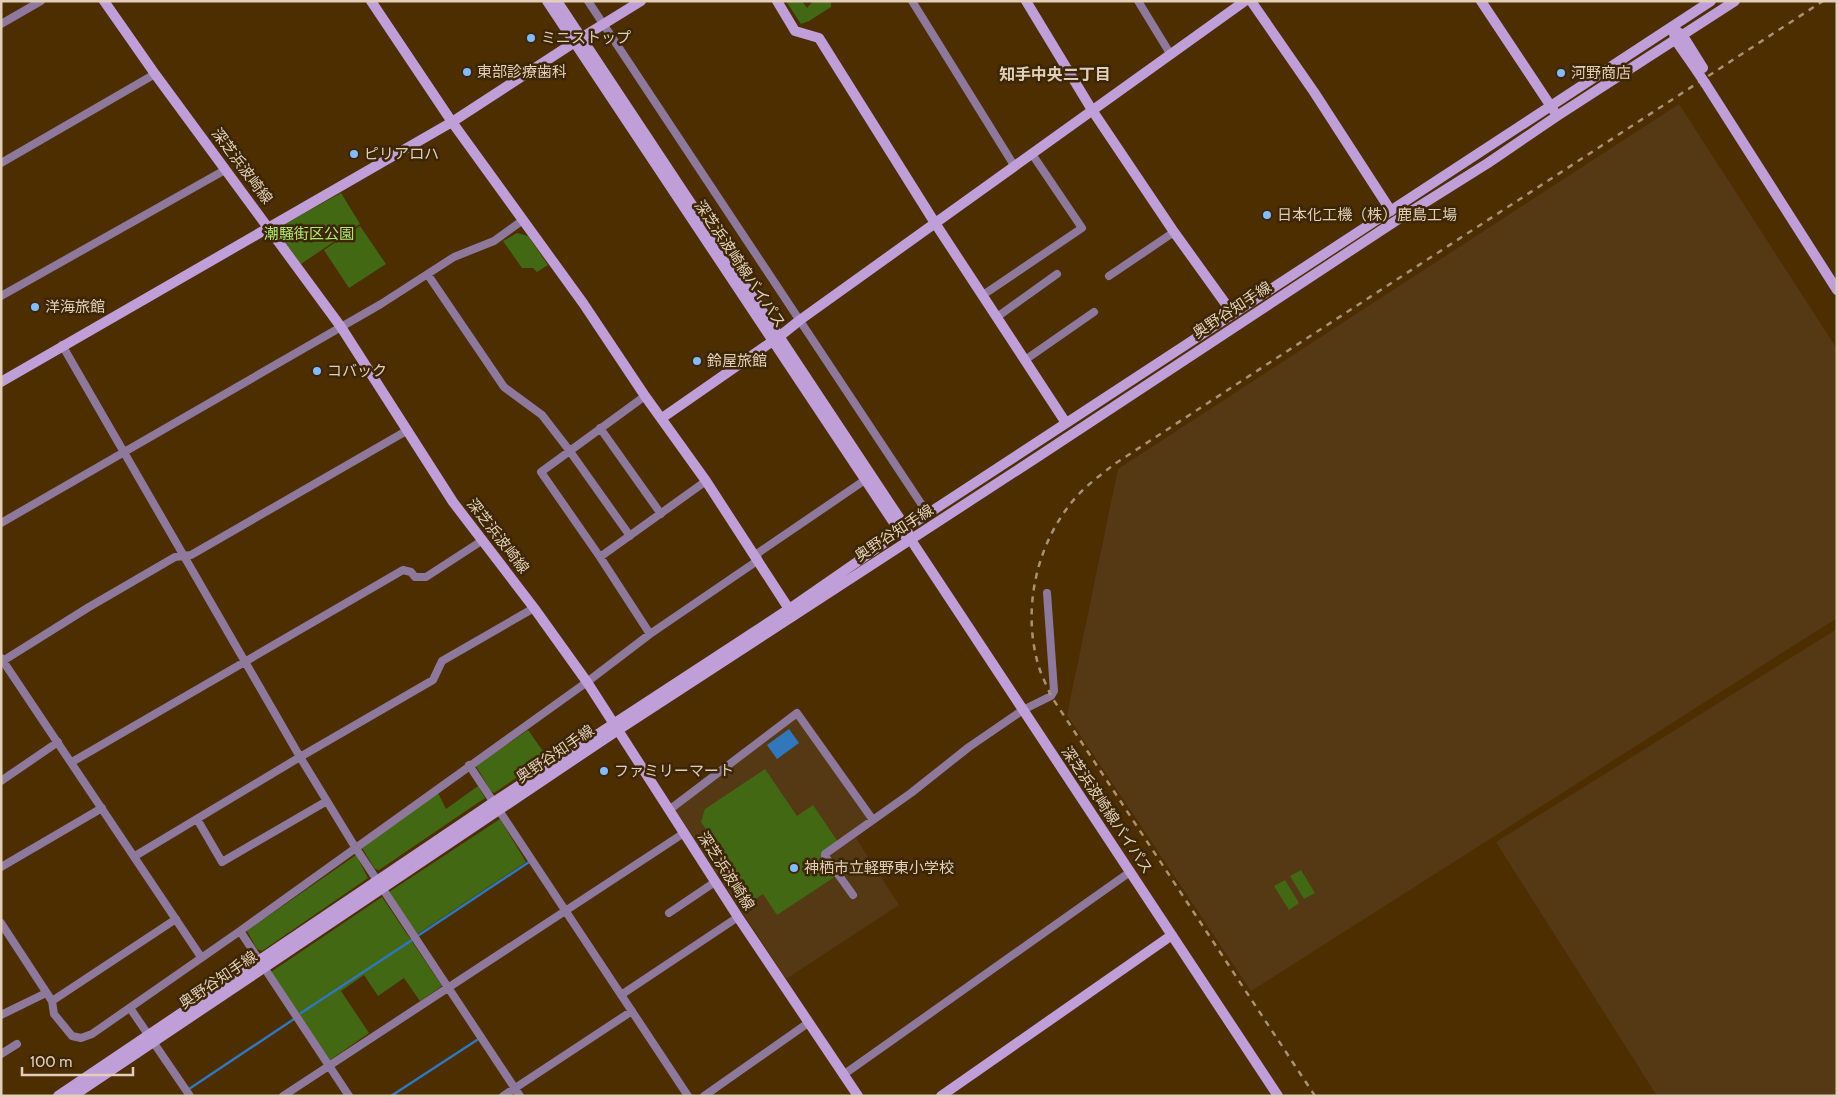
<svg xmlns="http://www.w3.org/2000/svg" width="1838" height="1097" viewBox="0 0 1838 1097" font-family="Cabin,'Noto Sans JP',sans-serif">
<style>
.built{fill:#553914}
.green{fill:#436814}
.water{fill:#3077bc}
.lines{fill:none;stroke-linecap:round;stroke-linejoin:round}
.stream{stroke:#3077bc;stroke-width:2.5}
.street{stroke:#8e799d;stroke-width:8}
.secondary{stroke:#c09fd8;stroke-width:10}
.rail{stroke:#a99274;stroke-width:2.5;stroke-dasharray:6 6;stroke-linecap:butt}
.secondary-bridge{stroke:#c09fd8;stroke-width:10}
.poi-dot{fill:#82bcfa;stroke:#3d2606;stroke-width:2}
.labels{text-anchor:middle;stroke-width:5;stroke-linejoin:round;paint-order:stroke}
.poi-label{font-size:15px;fill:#e1cfba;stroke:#3d2606;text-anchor:start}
.street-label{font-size:15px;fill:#e1cfba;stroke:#3d2606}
.park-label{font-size:15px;fill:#ade874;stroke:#3d2606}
.neighbourhood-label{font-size:16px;font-weight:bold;fill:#e1cfba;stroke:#3d2606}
</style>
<rect width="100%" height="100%" fill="#4c2e01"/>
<path class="built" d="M1679,104L1837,349V618L1251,991L1067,715L1118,469Z
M1837,629V1096H1657L1496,842Z
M796,717L870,819L852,832L899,905L786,979L675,810Z"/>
<path class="green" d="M786,1H802L807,8L813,1H831V7L809,21L801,24Z
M341,193L360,224L301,264L279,235V227Z
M360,226L386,264L349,288L324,250Z
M517,233L528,236L548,265L537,272L533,268H522L503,241Z
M528,730L547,757L494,793L491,791L476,766Z
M765,769L797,816L813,805L838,842L821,853L836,876L777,915L763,894L754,900L701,822L705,809Z
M478,786L485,798L379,870L375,869L362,848L438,793L446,809Z
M500,819L526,862L416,935L389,892Z
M356,855L368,878L262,951L257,949L247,931Z
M1301,870L1315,893L1304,899L1290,876Z
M1285,880L1299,903L1289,910L1274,886Z
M382,897L442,986L420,1001L404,978L378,996L364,975L341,991L369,1033L330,1060L271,972Z"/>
<path class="water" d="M789,729L799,743L777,759L767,745Z"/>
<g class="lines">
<path class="stream" d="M419,935L529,862
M301,1013L412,940
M189,1089L294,1019
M391,1096L477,1040"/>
<path class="street" d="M588,1L928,514
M912,1L1015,167
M1138,1L1171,55
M1,24L41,1
M1,163L155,74
M428,275L504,387L542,415L569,450L630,536
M1109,276L1174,232
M983,295L1082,228L1032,154
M1,296L225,170
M997,317L1057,274
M62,345L300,757L355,847L520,1096
M1025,360L1094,312
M645,396L541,472L600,557L650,634
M600,428L661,514
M1,523L381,304L454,257L494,241L523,220
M600,557L706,481
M1,658L201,957
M1,662L89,607L175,557L191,555L408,430
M72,762L403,570L411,572L415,577H426L483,540
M469,765L688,1096
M1,781L58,742
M669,810L797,713L873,820
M197,819L222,862L327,801
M135,856L300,757L433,680L442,661L534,608
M1,867L102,808
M853,895L825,856V854L911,793L969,747L1023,710L1051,696L1054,691L1047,593
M669,913L715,882
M1,923L52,1001L54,1014L72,1036L81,1038L92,1034L240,931L587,682L650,634L757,561L758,553L865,480
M240,931L349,1096
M621,995L738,917
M52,1001L176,919
M130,1008L190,1096
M1,1015L46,993
M1,1054L17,1044
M843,1075L1130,872
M283,1096L684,833
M503,1096L632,1011
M704,1096L808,1023"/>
<path class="secondary" d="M104,1L155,74L341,327L453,502L534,608L587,682L738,917L858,1096
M371,1L452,122L583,303L645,396L706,481L789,609
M547,1L900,532L904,535
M557,1L906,528L911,540L1278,1096
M777,1L795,31L819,38L935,223L1066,423
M1026,1L1092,110L1174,232L1233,314
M1251,1L1314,92L1391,211
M1481,1L1554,111
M1678,32L1683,36L1703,68
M1674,34L1676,41L1697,71
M1705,83L1837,290
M1,382L452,122L581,38L641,1
M662,418L780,336L800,320L1245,1
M58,1096L494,802L789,609L906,528L1711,1
M73,1096L618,730L1042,454L1394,222L1488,163L1557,116L1735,1
M941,1096L1172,935"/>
<path class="rail" d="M1315,1096L1051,696C1047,686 1041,675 1038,664C1023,611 1035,551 1068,507C1080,490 1099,476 1116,463L1823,1"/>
<path class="secondary-bridge" d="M1697,71L1705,83"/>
</g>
<g class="poi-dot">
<circle cx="531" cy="38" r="5"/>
<circle cx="467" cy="72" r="5"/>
<circle cx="1561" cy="73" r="5"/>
<circle cx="354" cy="154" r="5"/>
<circle cx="1267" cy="215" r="5"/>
<circle cx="35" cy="307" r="5"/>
<circle cx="697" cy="361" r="5"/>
<circle cx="317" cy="371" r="5"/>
<circle cx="604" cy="771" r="5"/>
<circle cx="794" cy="868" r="5"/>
</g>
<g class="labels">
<g class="poi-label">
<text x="541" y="43">ミニストップ</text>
<text x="477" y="77">東部診療歯科</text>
<text x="1571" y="78">河野商店</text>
<text x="364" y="159">ピリアロハ</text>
<text x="1277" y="220">日本化工機（株）鹿島工場</text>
<text x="45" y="312">洋海旅館</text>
<text x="707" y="366">鈴屋旅館</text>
<text x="327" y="376">コバック</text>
<text x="614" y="776">ファミリーマート</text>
<text x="804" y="873">神栖市立軽野東小学校</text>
</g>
<g class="street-label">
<text transform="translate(242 166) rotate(53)" y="5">深芝浜波崎線</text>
<text transform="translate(740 264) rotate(56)" y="5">深芝浜波崎線バイパス</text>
<text transform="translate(1232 310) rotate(-33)" y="5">奥野谷知手線</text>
<text transform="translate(894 533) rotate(-33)" y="5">奥野谷知手線</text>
<text transform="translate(498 536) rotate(52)" y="5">深芝浜波崎線</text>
<text transform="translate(555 754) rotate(-34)" y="5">奥野谷知手線</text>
<text transform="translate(1107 810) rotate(56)" y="5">深芝浜波崎線バイパス</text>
<text transform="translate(726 871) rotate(57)" y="5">深芝浜波崎線</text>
<text transform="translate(218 980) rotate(-34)" y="5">奥野谷知手線</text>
</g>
<g class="park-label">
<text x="309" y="239">潮騒街区公園</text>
</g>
<g class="neighbourhood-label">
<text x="1055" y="80">知手中央二丁目</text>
</g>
</g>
<rect width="1838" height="1097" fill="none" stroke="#e1cfba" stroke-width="5"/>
<path d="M22 1067v8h111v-8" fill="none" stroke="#e1cfba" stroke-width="2.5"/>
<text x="30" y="1067" font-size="15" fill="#e1cfba" stroke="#3d2606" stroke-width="4" paint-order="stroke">100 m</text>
</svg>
